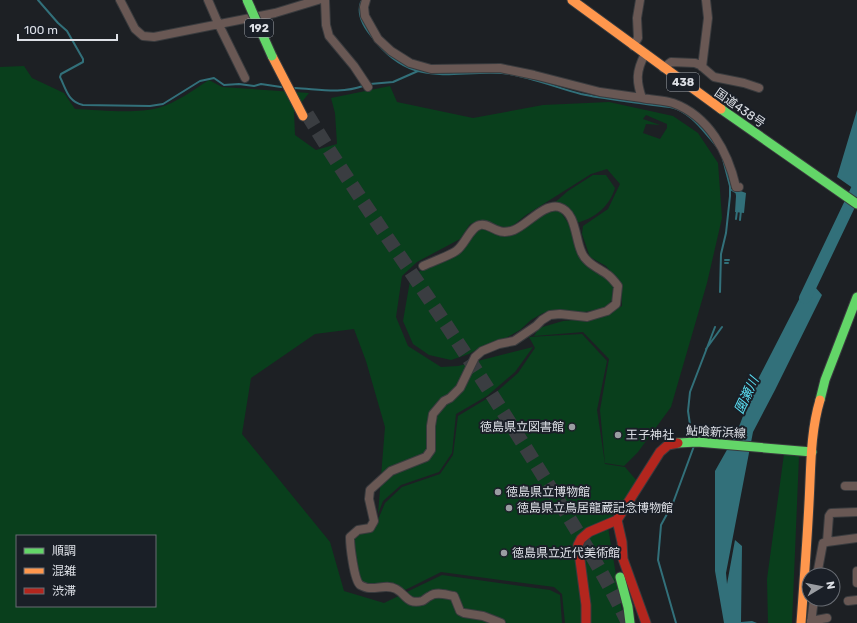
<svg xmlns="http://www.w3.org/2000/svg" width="857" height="623" viewBox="0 0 857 623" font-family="Rubik,'Noto Sans JP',sans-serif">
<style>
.green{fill:#093f1c;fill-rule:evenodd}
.water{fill:#32707a}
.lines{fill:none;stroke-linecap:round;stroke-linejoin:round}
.stream{stroke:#32707a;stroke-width:2}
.river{stroke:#32707a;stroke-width:12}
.highway-tunnel{stroke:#3a3d41;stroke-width:14;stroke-dasharray:14 7;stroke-linecap:butt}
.street-casing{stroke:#393b3e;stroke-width:10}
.fast-casing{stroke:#393b3e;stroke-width:11}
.slow-casing{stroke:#393b3e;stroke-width:11}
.jam-casing{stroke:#393b3e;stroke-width:11}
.street{stroke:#695854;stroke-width:8}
.fast{stroke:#63d668;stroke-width:9}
.slow{stroke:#ff974d;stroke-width:9}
.jam{stroke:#b3261e;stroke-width:9}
.fast-bridge-casing{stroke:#393b3e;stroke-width:11;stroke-linecap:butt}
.fast-bridge{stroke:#63d668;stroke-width:9}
.poi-dot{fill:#9a9da2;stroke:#1a1f27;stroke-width:1.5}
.labels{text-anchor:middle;stroke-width:4;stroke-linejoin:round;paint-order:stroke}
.shield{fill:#1a1f27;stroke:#a2a6ad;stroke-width:1}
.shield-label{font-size:11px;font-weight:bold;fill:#dde0e6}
.street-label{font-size:12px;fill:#dde0e6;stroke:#1a1f27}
.poi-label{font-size:12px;fill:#dde0e6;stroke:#1a1f27;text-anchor:start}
.water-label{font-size:13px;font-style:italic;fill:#5be0f4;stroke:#1a1f27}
</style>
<rect width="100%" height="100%" fill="#1d2024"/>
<path class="green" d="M24,66L32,78L64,93L75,109C98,110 137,114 158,108C176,103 193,90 209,80L222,87L309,93L294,112L295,135L316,150L337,144L335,113L331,98L390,86L397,102L473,118L543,105L609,102L673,116L698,133L718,163L722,218L707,283L671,407L638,452L624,466L605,463L600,410L609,359L583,332L534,336L539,328L563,321L600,318L622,306L621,284L606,266L590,257L582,234L583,226L608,209L620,184L607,169L591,174L526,215L510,228L498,226L485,220L470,224L460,239L417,262L402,276L396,317L408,346L441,367L458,366L533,347L515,372L487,396L456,414L452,453L439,472L401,485L383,501L378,514L385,427L366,361L354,329L315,334L251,378L242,434L330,542L344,591L384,603L442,575L550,590L560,595L562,623H0V67ZM646,115L667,124V128L660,139L643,133L646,124L660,125L643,119ZM17,536H155V606H17Z
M593,175H606L615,188C610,206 594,219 576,223L552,205L568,191Z
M548,209L559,210L571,227L574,239L598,272L609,281L613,287L612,300L605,308L584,312H553L543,313L531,320L520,330L504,339L481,347L469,354L451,360L429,355L413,344L403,321L411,275L457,254L475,229L481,227L503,235Z
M582,334L607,361L597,410L605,464L625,467L637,481L616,512L607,521L624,623H565L562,594L554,587L441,572L403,591L386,583L368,584L360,581L355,564L353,541L358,534L370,532L377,522L385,503L402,487L440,474L453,455L458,416L493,395L518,373L535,348L529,337Z
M784,454L799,456L792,623H768L767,579Z"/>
<path class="water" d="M857,110V191L837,177Z
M735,189L746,193L744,213L735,212L736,196Z
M809,280L822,295L775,390L753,432L726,573L727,584L735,540L742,546L741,622L752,621L757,623H724L715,571V471L737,432L754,387Z"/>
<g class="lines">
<path class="stream" d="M38,0L58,23L67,31L83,59V62L61,74L60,77C66,89 68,102 83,105L150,106L163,104L200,81L214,78L224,85L239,84L254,86L261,84L281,87
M361,2C356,16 365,29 374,39
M378,44C416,88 453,70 502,73C526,75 557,88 581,94C604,99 629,101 653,105C660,106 670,106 677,109C694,116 706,134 718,148
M370,84L393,82L418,71
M295,88C318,89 341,94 363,86
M730,189L737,193
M736,219L737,211
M740,220L741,210
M725,260H729
M725,263H728
M720,292L721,254L726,233L730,196V186L723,159
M706,349L722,327
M692,438L688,411L690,392L715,327
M676,623L658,560L661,525L673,503L694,446"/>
<path class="river" d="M805,298L857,189"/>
<path class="highway-tunnel" d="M307,114C344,176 386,235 427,296C467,356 507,417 545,479C574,526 604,573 628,623"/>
<defs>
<path id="street" d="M120,0L135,29L143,36L154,37L275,13L318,0
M208,0L218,23L245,78
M325,0L326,25L329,36L354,66L368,87
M366,0L364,7L365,16L378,39L391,51L410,63L431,69L500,68L534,75L600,92L642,98
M633,46L638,38L637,18L640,0
M645,54C636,71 636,81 642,98C652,100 663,100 673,103C709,116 728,152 736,187H739
M702,67L708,18L706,0
M663,68L671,62L695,63L700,65L714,77L744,83L759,88
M423,266C431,262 449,256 456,251C465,245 470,227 480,225C490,222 496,237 514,230C527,225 544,203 559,207C576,212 575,238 581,251C585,263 599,268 608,275C612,278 615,282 618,286L616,304L607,311L587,317L560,314L550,315L542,320L536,326L514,341L499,344L482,351L475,357L460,388L450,398L444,401L433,414L431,426V450L426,457L391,471L370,490L369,499L374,521L370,528L358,530L350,537C350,546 354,580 360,585C362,586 366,588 369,588C378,589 387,584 396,589C406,594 407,605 422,601C425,600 427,597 430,596C437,591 446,595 454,596L460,611L464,613L483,616L501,623
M845,486H857
M857,512L831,513L829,516L827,542L857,538
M857,571V583
M817,575L823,543L827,542
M848,601L857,600
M811,621L827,618
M811,623L814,599"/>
<path id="fast" d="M721,109L857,204
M820,400L825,380L857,297
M678,443L697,442L812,452
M620,577L628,607L630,623"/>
<path id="slow" d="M572,0L721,109
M272,56L303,116
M801,623C804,583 807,543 809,503C811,469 810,433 820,400"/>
<path id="jam" d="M617,520L622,542L623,559L646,623
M586,623V605L578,545L581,539L589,532L617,520L660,452L668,445L678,443"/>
</defs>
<use href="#street" class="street-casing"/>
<use href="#fast" class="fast-casing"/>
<use href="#slow" class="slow-casing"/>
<use href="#jam" class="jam-casing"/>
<use href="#street" class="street"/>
<use href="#fast" class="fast"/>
<use href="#slow" class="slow"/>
<use href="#jam" class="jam"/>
<defs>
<path id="fast-bridge" d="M247,0L272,56"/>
</defs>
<use href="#fast-bridge" class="fast-bridge-casing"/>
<use href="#fast-bridge" class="fast-bridge"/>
</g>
<g class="poi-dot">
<circle cx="572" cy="427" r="4"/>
<circle cx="618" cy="435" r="4"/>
<circle cx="498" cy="492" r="4"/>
<circle cx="509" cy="508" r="4"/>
<circle cx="504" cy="553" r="4"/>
</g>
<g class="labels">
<g class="shield">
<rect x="245" y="19" width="28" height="18" rx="3"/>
<rect x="667" y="73" width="32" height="18" rx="3"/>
</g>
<g class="shield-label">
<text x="259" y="32">192</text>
<text x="683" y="86">438</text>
</g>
<g class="street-label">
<text transform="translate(740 108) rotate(35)" y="4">国道438号</text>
<text transform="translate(716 432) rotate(3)" y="4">鮎喰新浜線</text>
</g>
<g class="poi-label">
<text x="564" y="431" text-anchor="end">徳島県立図書館</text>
<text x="626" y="439">王子神社</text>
<text x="506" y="496">徳島県立博物館</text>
<text x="517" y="512">徳島県立鳥居龍蔵記念博物館</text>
<text x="512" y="557">徳島県立近代美術館</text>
</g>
<g class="water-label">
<text transform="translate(746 395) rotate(-65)" y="5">園瀬川</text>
</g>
</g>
<rect x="16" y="535" width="140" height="72" fill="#1a1f27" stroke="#686c73"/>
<rect x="24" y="548" width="20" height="6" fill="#63d668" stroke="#686c73"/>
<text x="52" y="555" font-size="12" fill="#dde0e6">順調</text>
<rect x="24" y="568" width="20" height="6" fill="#ff974d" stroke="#686c73"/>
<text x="52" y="575" font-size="12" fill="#dde0e6">混雑</text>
<rect x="24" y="588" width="20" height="6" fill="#b3261e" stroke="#686c73"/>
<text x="52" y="595" font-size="12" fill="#dde0e6">渋滞</text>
<g transform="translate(821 587) rotate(80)"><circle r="19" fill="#1a1f27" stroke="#686c73"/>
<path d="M0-3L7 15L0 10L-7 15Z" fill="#9a9da2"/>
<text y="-6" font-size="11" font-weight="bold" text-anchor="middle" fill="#dde0e6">N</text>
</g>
<path d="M18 34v6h99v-6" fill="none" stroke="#dde0e6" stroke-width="2"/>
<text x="24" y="34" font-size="12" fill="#dde0e6" stroke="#1a1f27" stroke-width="3" paint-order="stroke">100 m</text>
</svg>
